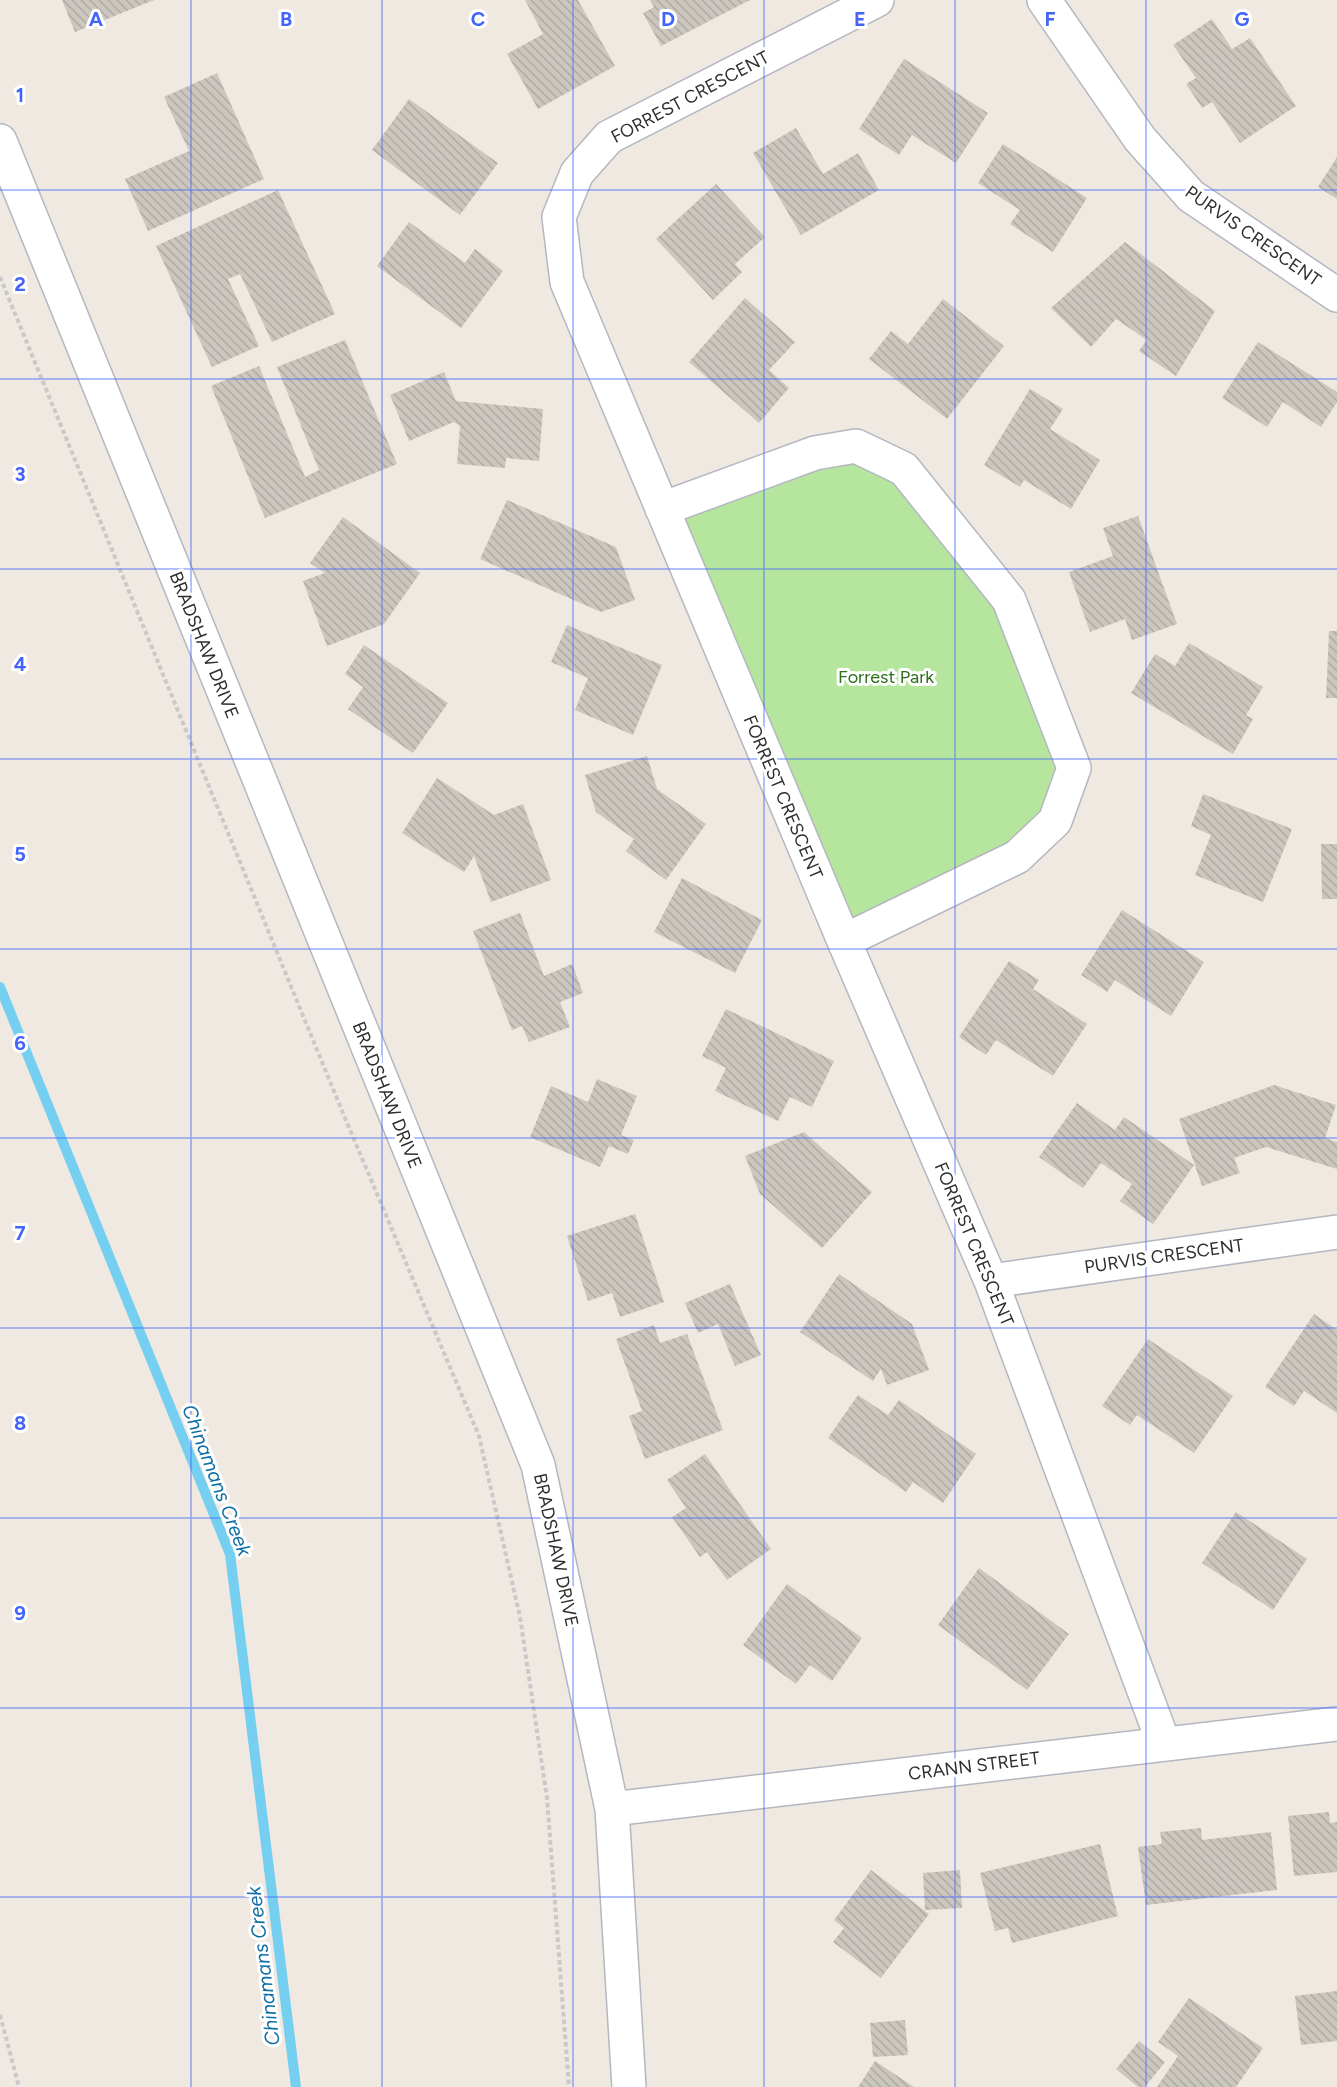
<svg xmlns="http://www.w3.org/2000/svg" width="1337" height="2087" viewBox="0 0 1337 2087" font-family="Figtree,sans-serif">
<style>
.grass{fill:#b6e59e}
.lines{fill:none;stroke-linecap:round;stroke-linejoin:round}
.stream{stroke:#75cff0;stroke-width:10}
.building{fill:url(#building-back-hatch)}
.minor-casing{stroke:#b4b7c1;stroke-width:36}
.path{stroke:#c9c9c9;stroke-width:4;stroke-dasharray:4.5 3;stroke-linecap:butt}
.minor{stroke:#fff;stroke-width:33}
.grid{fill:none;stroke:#4264fb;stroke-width:1.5;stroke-opacity:0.55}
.labels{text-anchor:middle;stroke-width:6;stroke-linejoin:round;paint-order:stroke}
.street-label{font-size:18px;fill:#2e2e2e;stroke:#fff}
.park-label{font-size:18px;fill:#2c6e1b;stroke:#fff}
.water-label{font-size:20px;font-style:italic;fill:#0d6fa3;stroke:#fff}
.grid-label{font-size:20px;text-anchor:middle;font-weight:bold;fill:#4264fb;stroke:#fff;stroke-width:6;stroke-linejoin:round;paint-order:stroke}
</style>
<defs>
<pattern id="building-back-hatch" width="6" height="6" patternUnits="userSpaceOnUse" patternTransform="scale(1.5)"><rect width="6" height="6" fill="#cbc7bf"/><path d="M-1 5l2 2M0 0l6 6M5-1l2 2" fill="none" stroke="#afaba4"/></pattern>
</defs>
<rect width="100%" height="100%" fill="#efe9e1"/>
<path class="grass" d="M815,453L904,469L1009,600L1074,768L1055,821L844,941L662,509Z"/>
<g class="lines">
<path class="stream" d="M0,987L230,1554L296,2087"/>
</g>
<path class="building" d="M62,0H154L75,32Z
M525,0H578L615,66L538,109L507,54L543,34Z
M650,0H750L661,46L643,13L654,7Z
M1212,19L1232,49L1250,38L1296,106L1240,143L1212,102L1202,108L1186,84L1196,78L1173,45Z
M904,59L988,113L956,163L912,135L899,155L859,129Z
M217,73L264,179L148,231L125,179L189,151L164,97Z
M409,99L498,163L460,215L372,150Z
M796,128L823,174L858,153L879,190L801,235L753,153Z
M1003,144L1087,198L1053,252L1010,224L1020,210L978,183Z
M1337,157V199L1318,187Z
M716,184L765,237L735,264L742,272L713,300L656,239Z
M278,190L335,314L272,342L240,274L228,279L259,346L212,367L156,246Z
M409,222L465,263L475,249L503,271L461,328L377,266Z
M1125,242L1215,311L1176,376L1139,351L1147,340L1116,319L1091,347L1051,308Z
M745,298L795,342L769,370L789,388L759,423L689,362Z
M943,299L1004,346L947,419L869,359L891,331L908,344Z
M345,340L397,464L265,518L211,386L259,366L305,477L319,470L277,367Z
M1258,342L1337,392V402L1321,427L1283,402L1267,427L1222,398Z
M444,372L456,401L543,409L539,461L506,458L505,468L457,464L460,426L454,422L409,441L390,395Z
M1030,389L1063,409L1050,429L1100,460L1071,509L1024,480L1020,487L984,465Z
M507,500L616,547L635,600L601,612L480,559Z
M1138,516L1177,624L1132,640L1125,619L1090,632L1069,572L1113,556L1103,528Z
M343,517L420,573L384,624L327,646L303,581L325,573L310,563Z
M567,625L662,665L633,735L575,710L588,678L551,662Z
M1329,631H1337V698H1326Z
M1189,643L1263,687L1246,715L1253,719L1233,754L1131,693L1155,654L1175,666Z
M364,645L448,703L413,753L348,709L363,687L345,674Z
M647,756L657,789L706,824L666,880L626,851L634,839L596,812L585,775Z
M437,778L494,815L523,804L551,880L491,902L474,856L464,872L402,833Z
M1203,794L1292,829L1263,902L1195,875L1211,835L1191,826Z
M1321,844H1337V899H1322Z
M682,878L762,920L735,973L654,932Z
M1122,910L1204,962L1171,1016L1115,980L1107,992L1081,975Z
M520,913L544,976L572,964L583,993L560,1002L570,1027L529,1042L522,1026L512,1030L473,931Z
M1009,961L1039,980L1033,989L1087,1024L1053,1076L996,1040L986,1055L959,1037Z
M726,1009L834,1061L812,1107L790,1097L778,1121L715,1091L726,1068L702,1056Z
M597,1079L637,1096L621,1135L634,1140L628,1154L609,1146L600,1167L530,1137L551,1086L588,1102Z
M1274,1085L1336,1105L1325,1138L1337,1142V1169L1266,1147L1234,1158L1240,1173L1202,1186L1179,1119Z
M1077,1103L1115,1130L1124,1117L1194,1165L1153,1224L1120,1201L1132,1184L1101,1163L1083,1188L1039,1157Z
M804,1132L872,1192L822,1248L760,1194L745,1156Z
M635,1214L664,1302L620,1317L612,1293L588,1301L567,1236Z
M839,1274L912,1324L929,1370L887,1385L881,1369L873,1381L800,1332Z
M730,1284L761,1355L735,1366L718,1324L698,1333L685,1303Z
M1314,1314L1337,1330V1413L1304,1391L1294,1406L1265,1387Z
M654,1325L660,1343L687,1334L723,1430L645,1459L629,1416L642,1411L616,1339Z
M1148,1339L1233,1396L1194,1453L1137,1415L1130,1425L1102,1406Z
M858,1395L888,1415L899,1400L976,1454L943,1503L913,1482L906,1492L828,1438Z
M705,1454L771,1549L727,1580L707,1552L700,1557L672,1517L686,1508L667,1480Z
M1236,1512L1307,1559L1273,1610L1202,1563Z
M979,1568L1069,1634L1027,1690L938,1625Z
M787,1584L862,1638L832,1681L810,1665L796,1684L743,1645Z
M1329,1812L1330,1823L1337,1822V1872L1294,1876L1288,1816Z
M1201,1828L1202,1840L1271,1832L1277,1890L1146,1905L1138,1847L1162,1844L1160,1832Z
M1100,1844L1118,1916L1012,1943L1008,1928L995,1931L980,1873Z
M871,1870L929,1914L881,1978L833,1942L844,1928L834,1920Z
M960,1870L962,1908L925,1910L923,1873Z
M1337,1991V2041L1301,2045L1295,1996Z
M1189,1998L1263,2048L1236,2087H1157L1178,2056L1158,2042Z
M905,2020L908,2055L873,2057L870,2023Z
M1139,2041L1165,2062L1145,2087H1138L1116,2069Z
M875,2061L914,2087H858Z"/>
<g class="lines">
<defs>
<path id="minor" d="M877,0L609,137L577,173L559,217L567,282L844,941L991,1281L1164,1744
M1044,0L1140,139L1191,196L1337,295
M0,141L538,1465L612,1809L629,2087
M662,509L815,453L856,446L904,469L1009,600L1074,768L1055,821L1017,857L844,941
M991,1281L1337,1232
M612,1809L1337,1724"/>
</defs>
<use href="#minor" class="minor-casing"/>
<path class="path" d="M0,277L345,1118L479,1436L520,1617L547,1798L569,2087
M0,2015L19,2087"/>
<use href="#minor" class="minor"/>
</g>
<path class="grid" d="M191,0V2087M382,0V2087M573,0V2087M764,0V2087M955,0V2087M1146,0V2087M0,190H1337M0,379H1337M0,569H1337M0,759H1337M0,949H1337M0,1138H1337M0,1328H1337M0,1518H1337M0,1708H1337M0,1897H1337"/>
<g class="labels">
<g class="street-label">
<text transform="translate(690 97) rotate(-28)" y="6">FORREST CRESCENT</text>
<text transform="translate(1253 236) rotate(35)" y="6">PURVIS CRESCENT</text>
<text transform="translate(204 645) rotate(68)" y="6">BRADSHAW DRIVE</text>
<text transform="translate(783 797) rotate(67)" y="6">FORREST CRESCENT</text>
<text transform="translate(387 1095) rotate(68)" y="6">BRADSHAW DRIVE</text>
<text transform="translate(974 1244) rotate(67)" y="6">FORREST CRESCENT</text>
<text transform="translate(1164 1256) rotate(-8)" y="6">PURVIS CRESCENT</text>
<text transform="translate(556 1550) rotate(78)" y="6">BRADSHAW DRIVE</text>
<text transform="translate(974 1766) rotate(-7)" y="6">CRANN STREET</text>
</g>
<g class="park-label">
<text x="886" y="683">Forrest Park</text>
</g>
<g class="water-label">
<text transform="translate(217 1480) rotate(69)" y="7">Chinamans Creek</text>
<text transform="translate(263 1966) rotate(-97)" y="7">Chinamans Creek</text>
</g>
</g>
<g class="grid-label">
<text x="96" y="26">A</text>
<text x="286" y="26">B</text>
<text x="478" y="26">C</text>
<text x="668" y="26">D</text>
<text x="860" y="26">E</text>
<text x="1050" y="26">F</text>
<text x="1242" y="26">G</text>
<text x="20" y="102">1</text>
<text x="20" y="291">2</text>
<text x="20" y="481">3</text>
<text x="20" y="671">4</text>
<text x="20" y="861">5</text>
<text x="20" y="1050">6</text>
<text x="20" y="1240">7</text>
<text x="20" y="1430">8</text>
<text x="20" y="1620">9</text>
</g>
</svg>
